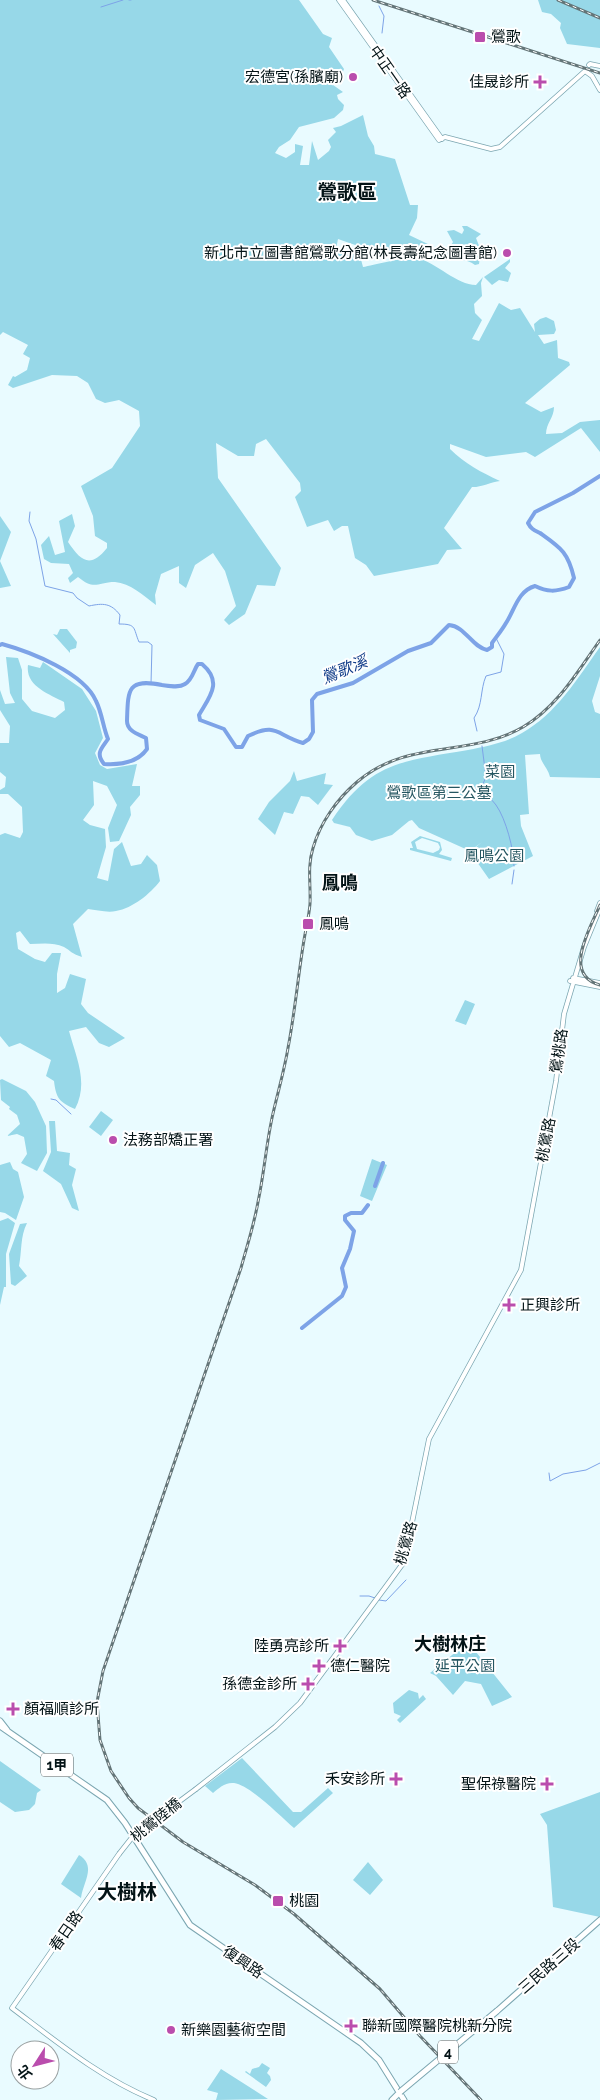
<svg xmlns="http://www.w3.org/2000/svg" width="600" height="2100" viewBox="0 0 600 2100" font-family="Raleway,'Noto Sans TC',sans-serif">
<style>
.green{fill:#97d8e8;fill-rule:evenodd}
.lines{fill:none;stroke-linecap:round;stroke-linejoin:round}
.stream{stroke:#7da3e7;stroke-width:1}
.river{stroke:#7da3e7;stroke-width:4}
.secondary-casing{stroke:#7ba6b1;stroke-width:5.5}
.primary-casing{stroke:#7ba6b1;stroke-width:7}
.secondary{stroke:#fff;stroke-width:4}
.primary{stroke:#fff;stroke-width:5}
.rail-casing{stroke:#647578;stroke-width:3}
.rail{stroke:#fff;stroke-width:1;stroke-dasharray:4;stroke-linecap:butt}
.secondary-bridge-casing{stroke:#7ba6b1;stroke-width:5.5;stroke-linecap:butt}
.primary-bridge-casing{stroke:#7ba6b1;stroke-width:7;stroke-linecap:butt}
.secondary-bridge{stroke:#fff;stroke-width:4}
.primary-bridge{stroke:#fff;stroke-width:5}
.poi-dot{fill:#ba4dad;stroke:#fff;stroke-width:2}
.labels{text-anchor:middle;stroke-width:4;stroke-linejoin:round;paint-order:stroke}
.shield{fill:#fff;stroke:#4f5a5c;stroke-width:1}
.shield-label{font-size:14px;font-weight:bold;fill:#031316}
.poi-label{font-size:15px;fill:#031316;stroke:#fff;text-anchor:start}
.street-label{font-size:15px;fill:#031316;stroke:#fff}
.park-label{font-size:15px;fill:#255661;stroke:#fff}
.water-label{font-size:16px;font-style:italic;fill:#103b88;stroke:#fff}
.quarter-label{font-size:18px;font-weight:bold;fill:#031316;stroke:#fff}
.district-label{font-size:20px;font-weight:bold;fill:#031316;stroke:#fff}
</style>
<rect width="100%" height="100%" fill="#e9fbff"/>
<path class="green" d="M0,0H299L323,34L332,38L329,47L344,69L340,79L333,78V85L343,92L337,95L338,99L344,105L343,110L334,118L299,127L290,140L279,147L275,153L286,158L295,152V144L303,146L300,165H309L312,141L318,160L329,151L331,147L328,140L336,132L333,128L341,126L363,115L368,136L374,146L375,154L395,159L410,205H418L417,218L409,235L430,245L414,249L409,246L384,255L338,239L336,249L344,253L359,252L363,267C375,265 407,256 417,258C437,263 457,285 476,285L483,277L481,283L482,296L474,304L475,313L482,320L472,339L479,341L499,303L511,310L520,308L535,332L534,324L540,319L546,317L554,321L556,330L554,334L538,335L544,344L557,340L558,358L569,362L570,365L525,403L541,412L554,407C554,418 546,423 546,434L562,433L580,422L600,420V452L581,428L535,457L526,452L486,457L450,444V449C465,464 481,472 500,481C492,482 478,488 472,487L444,528L462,549L447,550L438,564L374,576L366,565L355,558L348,526H342L334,531L328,520L307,527L295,497L301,491L300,483L266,439L256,444L254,456H238L216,443L218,478L281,568L275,586L257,585L245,614L229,625L224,620L236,606L225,571L213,553L195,565L186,588L179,583V566L161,574L155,595L156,605C144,596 130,583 115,582C97,582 95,591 78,577L70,583L68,578L73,573L69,564L51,563L44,559L41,545L49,536L55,555L65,552L59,521L72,514L75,526L68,542C81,561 90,569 107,548V543L95,536L93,516L81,486L112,468L140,426L139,411L119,400L105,403L96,399L88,383L77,376L52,375L13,388L8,385L13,376L15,377L27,370L30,358L23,354L28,345L3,332L0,335Z
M538,0H600V48L567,44L560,28L561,23L551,14L542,12Z
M462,226H467L481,234L476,238L481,251L479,264L475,265C466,258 453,260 441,253L448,250L453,242L447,231L454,230L462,234L464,230Z
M510,259V262L505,268L511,273L508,282L499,280L492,285L484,277Z
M0,516L11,532L0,561L11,586L0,588Z
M60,629H67L77,642L76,648L70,650V653L53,634L57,635Z
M600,647V676L592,701L595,712L600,714V778L550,777C548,768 540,762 540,754L525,755L529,814L520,815L521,826L533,856L489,879L470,852L482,842L470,851L419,828L412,820L409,821L392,835L372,841L356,835L350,827L334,823L332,820C371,761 404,761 468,750C487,746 505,743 522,733C556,714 578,678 600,647Z
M6,657L18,658L22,670V699L32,711L55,718L65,710L64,702C49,694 25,686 28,665L40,668L43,662L82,689L96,711L103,738L95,753L100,765L107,769L137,764L132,786H140V795L130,807L131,815L119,841L110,842L108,828L117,805L107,786L93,781L94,805L83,820L90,825L105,829L106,847L97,878L108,881L114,849L122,842L131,866L141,864L147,855L157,865L160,881C150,894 133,908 116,911C108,913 96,910 88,909L73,924L82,957C72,954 71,951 64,947C53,942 41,944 30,944L20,931L16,933L18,949L35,959L45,962L52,953H61L57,974V993L65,988L70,974L86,979L81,1004L88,1013L125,1038L109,1047L99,1043L86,1027L69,1031C76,1057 89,1083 75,1109C59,1102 56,1098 54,1081L46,1076L51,1060L20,1043L9,1047L0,1036V835L5,833L20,838L23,832L22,807L8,794H0V790L5,787L6,777L0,772V743H9L10,726L0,710V690L5,704L15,703L10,693Z
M294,771L297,781L326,773L324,784L333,785L318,805L309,797L301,796L293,814L284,812L275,835L258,819L269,802L290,781Z
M420,836L440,842L442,850L439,854L452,858L451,861L410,850V848H413L411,842ZM422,838L438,843L440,847L439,850L433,853L417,849L415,842Z
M465,1000L475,1004L466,1025L455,1021Z
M2,1079L26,1091L35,1102L46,1126L47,1153L37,1171L21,1163L27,1154L24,1137L17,1134L7,1136L20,1124L17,1115L9,1109L10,1107L1,1100L0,1080Z
M101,1111L113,1120L101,1136L89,1127Z
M49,1121H55L57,1151L70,1153L69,1165L76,1169L72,1185L79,1211L72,1208L61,1184L43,1171L51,1152Z
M372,1159L387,1165L372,1201L360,1196Z
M10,1162L13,1169L18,1172L24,1197L16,1220L5,1213L0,1212V1165Z
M8,1218L15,1223L6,1254V1287H4L0,1305V1221Z
M27,1223C20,1237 22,1251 19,1266L27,1276L15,1286L11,1284L9,1254L20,1224Z
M468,1642L512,1697L492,1706L481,1684L465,1681L453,1695L436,1676L430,1673Z
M409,1690L418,1693L419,1699L423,1695L426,1699L400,1723L397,1720L401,1716L394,1713L393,1703Z
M242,1758L293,1812H301L328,1788L333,1793L294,1828C280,1816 250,1785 234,1783C225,1782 219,1788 213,1793L205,1786Z
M0,1761L41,1790L37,1793L35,1804L29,1810L15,1812L0,1802Z
M600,1792V1917L553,1907L547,1825L540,1814Z
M79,1855C97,1866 83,1882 81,1898L61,1884Z
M368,1862L383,1880L370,1895L353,1880Z
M262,2063L270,2068L267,2073L270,2076L271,2080L266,2087L245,2072L246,2071L250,2074L252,2069L259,2067Z
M221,2069L268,2099L216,2100L218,2093L207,2090Z"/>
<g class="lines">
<path class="stream" d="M129,0H131
M379,6L384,16L382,33
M101,7L123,0
M30,512L29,521L36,539L45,586L73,593L77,598L89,606C103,603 111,603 120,615L119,624C137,624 133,628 139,642H148L152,645L151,684
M477,731L474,718C483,705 480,690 486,676L501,672L504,654L496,638
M482,746L486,777L482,786C487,798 489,796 496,805C506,819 514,850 514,866
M512,884L514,870
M51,1099L56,1100L71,1114
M549,1473L550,1481L563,1474L586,1470L600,1463
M360,1596H369L375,1598
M379,1600L386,1601L406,1580"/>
<path class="river" d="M0,645L2,644C31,652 84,673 96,701C102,713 103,727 108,739C102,748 95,753 104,764C120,765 138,762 147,749L146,738C138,734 127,731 127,721C128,690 127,678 162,685C170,686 179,688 185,684C193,679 193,671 198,664H202C223,682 210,696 199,715L200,720L224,729L236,747H242L248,736C277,722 276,735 303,743L309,739L313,732L312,700L317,694L353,683L408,651L431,643L449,625C465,626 472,647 487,650L492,647V643C497,636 502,630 506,623C515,609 518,591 535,586C547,592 556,592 569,587L574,578C568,552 561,548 540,533C534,530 531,529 528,523L535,512L573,493L600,476
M375,1186L383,1163
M302,1328L342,1296L346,1287L342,1268L350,1249L354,1231L345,1220V1216L351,1213H362L368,1205"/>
<defs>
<path id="secondary" d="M339,0L439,140L445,137L491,149L500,147L585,71L592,76L600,90
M343,0L442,139
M589,65L590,64L600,66
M597,911L600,903
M573,978L600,983
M570,981L600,987
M196,1789L275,1727L300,1703L404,1562L429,1439L521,1270L556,1081L564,1014L584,947L600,908
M119,1854L12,2008C57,2042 102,2079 154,2100"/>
<path id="primary" d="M0,1721L7,1730
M0,1726L107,1800L125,1823L190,1925L361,2043L379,2060L404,2100
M497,2011L600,1920
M392,2100L400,2092"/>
</defs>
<use href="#secondary" class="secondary-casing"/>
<use href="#primary" class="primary-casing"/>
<use href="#secondary" class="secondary"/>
<use href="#primary" class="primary"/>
<defs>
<path id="rail" d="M373,0L600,73
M558,0L600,18
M600,905C590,928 562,975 600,985
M481,2100L420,2036L380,1989L294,1914L255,1885L183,1842L138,1808L129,1798L111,1771L100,1740L97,1702L103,1671L241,1268C247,1246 254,1225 258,1202C264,1174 266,1146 272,1118C277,1095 284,1072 288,1048C295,1012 298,976 304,940C306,928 309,916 310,904C311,885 307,867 313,848C320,823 337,799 357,782C408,738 470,758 523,727C557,707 578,671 600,640"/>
</defs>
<use href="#rail" class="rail-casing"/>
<use href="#rail" class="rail"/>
<defs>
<path id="secondary-bridge" d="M119,1854L134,1835L196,1789"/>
<path id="primary-bridge" d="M400,2092L497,2011"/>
</defs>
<use href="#secondary-bridge" class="secondary-bridge-casing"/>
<use href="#primary-bridge" class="primary-bridge-casing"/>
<use href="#secondary-bridge" class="secondary-bridge"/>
<use href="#primary-bridge" class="primary-bridge"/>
</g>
<g class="poi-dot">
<rect x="474" y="31" width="12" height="12" rx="2.5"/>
<circle cx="353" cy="77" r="5"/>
<path d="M537.5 74.5h5v5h5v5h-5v5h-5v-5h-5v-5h5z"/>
<circle cx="507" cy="253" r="5"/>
<rect x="302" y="918" width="12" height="12" rx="2.5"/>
<circle cx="113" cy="1140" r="5"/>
<path d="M506.5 1297.5h5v5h5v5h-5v5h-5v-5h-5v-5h5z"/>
<path d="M337.5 1638.5h5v5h5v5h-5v5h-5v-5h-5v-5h5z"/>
<path d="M316.5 1658.5h5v5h5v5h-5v5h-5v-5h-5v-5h5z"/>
<path d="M305.5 1676.5h5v5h5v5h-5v5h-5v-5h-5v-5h5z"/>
<path d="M10.5 1701.5h5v5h5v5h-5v5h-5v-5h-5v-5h5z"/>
<path d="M393.5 1771.5h5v5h5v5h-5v5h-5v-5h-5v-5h5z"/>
<path d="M544.5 1776.5h5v5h5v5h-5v5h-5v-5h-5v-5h5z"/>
<rect x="272" y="1895" width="12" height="12" rx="2.5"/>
<path d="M348.5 2018.5h5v5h5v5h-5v5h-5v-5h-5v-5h5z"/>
<circle cx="171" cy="2030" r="5"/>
</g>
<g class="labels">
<g class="shield">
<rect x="41" y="1753.5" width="32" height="23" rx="4"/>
<rect x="438" y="2040.5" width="20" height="23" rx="4"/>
</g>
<g class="shield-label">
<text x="57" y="1770">1甲</text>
<text x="448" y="2057">4</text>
</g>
<g class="poi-label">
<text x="491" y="42">鶯歌</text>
<text x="343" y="82" text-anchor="end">宏德宮(孫臏廟)</text>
<text x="529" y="87" text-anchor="end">佳晟診所</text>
<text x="497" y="258" text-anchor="end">新北市立圖書館鶯歌分館(林長壽紀念圖書館)</text>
<text x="319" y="929">鳳鳴</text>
<text x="123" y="1145">法務部矯正署</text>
<text x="520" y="1310">正興診所</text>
<text x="329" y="1651" text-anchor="end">陸勇亮診所</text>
<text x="330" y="1671">德仁醫院</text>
<text x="297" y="1689" text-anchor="end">孫德金診所</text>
<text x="24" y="1714">顏福順診所</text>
<text x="385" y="1784" text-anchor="end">禾安診所</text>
<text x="536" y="1789" text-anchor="end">聖保祿醫院</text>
<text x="289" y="1906">桃園</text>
<text x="362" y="2031">聯新國際醫院桃新分院</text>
<text x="181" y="2035">新樂園藝術空間</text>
</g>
<g class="street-label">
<text transform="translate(390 72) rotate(55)" y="5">中正一路</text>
<text transform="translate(559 1051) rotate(-82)" y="5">鶯桃路</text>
<text transform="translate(546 1140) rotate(-79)" y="5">桃鶯路</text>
<text transform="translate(406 1543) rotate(-74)" y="5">桃鶯路</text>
<text transform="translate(156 1820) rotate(-39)" y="5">桃鶯陸橋</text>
<text transform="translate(66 1931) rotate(-55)" y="5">春日路</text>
<text transform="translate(243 1962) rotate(34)" y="5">復興路</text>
<text transform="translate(549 1966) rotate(-41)" y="5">三民路三段</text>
</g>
<g class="park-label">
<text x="500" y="777">菜園</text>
<text x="439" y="798">鶯歌區第三公墓</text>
<text x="494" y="861">鳳鳴公園</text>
<text x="465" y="1671">延平公園</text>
</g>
<g class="water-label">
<text transform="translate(344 669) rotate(-23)" y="6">鶯歌溪</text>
</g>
<g class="quarter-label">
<text x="340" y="889">鳳鳴</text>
<text x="450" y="1650">大樹林庄</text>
</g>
<g class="district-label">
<text x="347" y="199">鶯歌區</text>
<text x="127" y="1899">大樹林</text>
</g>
</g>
<g transform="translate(35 2065) rotate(234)"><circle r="24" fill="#ffffff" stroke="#9aa1a2"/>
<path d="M0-4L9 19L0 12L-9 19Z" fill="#ba4dad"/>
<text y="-8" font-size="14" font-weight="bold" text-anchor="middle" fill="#031316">北</text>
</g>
</svg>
